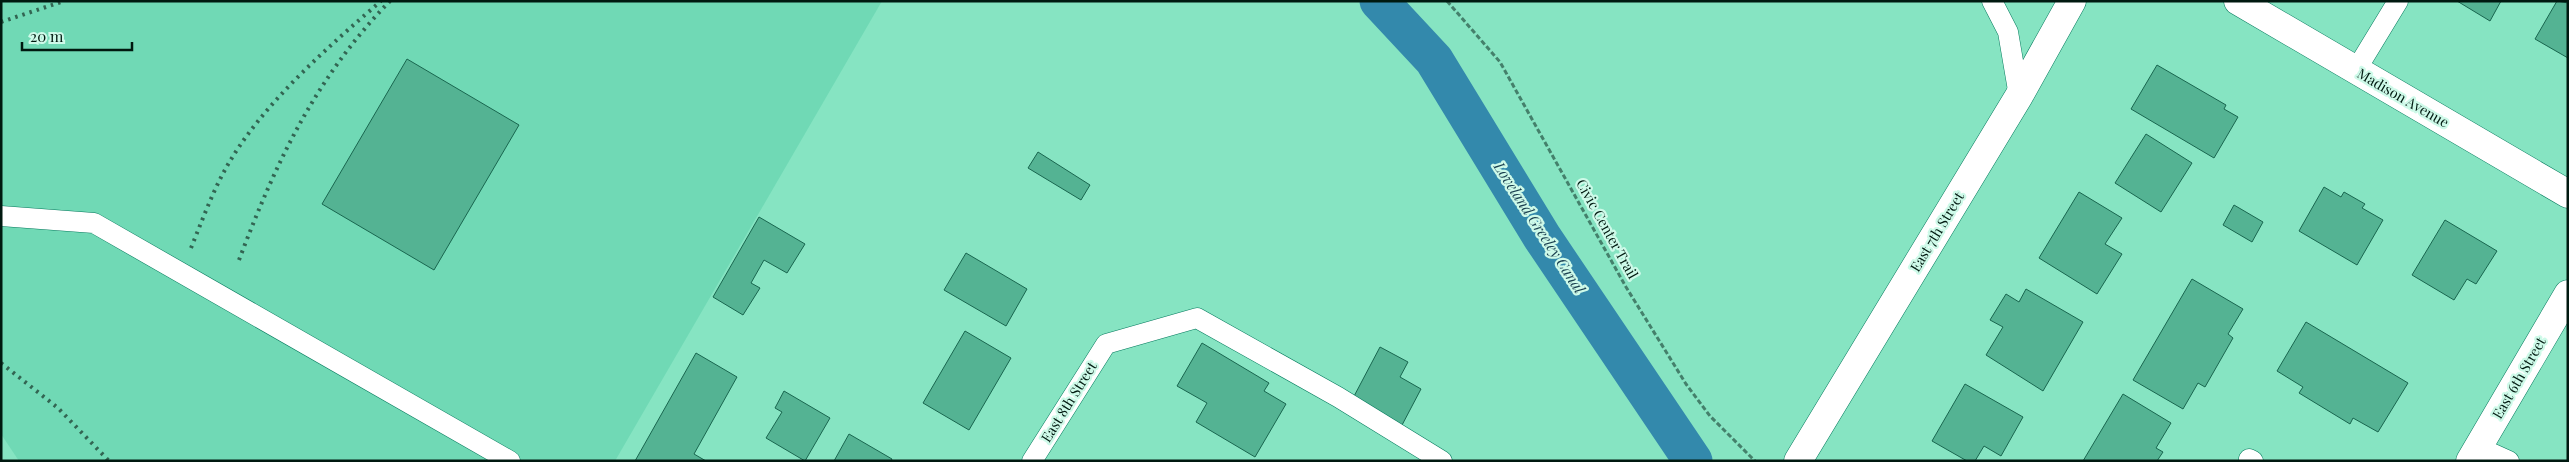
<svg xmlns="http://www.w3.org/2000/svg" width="2569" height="462" viewBox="0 0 2569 462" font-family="'Playfair Display',serif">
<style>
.built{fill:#70d9b5}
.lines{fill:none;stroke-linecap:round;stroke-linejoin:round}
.canal{stroke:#3389ac;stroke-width:39}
.building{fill:#54b393;stroke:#19664f}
.service-casing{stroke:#047a5d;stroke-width:21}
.minor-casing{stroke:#047a5d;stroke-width:29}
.secondary-casing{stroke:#047a5d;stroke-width:29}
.path{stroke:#44806b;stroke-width:3;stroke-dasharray:5 2.5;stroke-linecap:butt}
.service{stroke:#fff;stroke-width:20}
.minor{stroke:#fff;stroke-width:28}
.secondary{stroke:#fff;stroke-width:28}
.rail{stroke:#326552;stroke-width:4;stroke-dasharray:2.5 5;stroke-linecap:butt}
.labels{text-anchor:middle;stroke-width:4.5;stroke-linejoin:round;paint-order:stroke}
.street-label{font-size:14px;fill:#001910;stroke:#cefae9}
.water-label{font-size:15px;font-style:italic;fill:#193e4e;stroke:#cefae9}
</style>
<rect width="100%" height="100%" fill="#86e4c2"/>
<path class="built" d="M1,1H882L615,461H19L1,434Z"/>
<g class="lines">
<path class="canal" d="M1379,1L1434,60L1542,237L1693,461"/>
</g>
<path class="building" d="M2457,1H2501L2490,21Z
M2557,1L2568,3V58L2535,39Z
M407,59L519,125L434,270L322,204Z
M2157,65L2226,105L2224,109L2238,117L2214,158L2131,109Z
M2146,134L2192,163L2161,212L2115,183Z
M1038,152L1090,185L1081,200L1028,168Z
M2324,187L2341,197L2344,192L2365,204L2362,208L2383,220L2357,265L2299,231Z
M2079,192L2122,218L2105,244L2122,254L2097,294L2039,258Z
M2234,205L2263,222L2252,242L2223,225Z
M759,217L805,244L787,273L764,260L751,283L760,288L743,315L713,297Z
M2445,220L2497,251L2476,284L2467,279L2454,300L2412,275Z
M966,253L1027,289L1006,326L944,290Z
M2192,279L2243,309L2228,334L2233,338L2205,387L2198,383L2183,409L2133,380Z
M2026,289L2083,322L2043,391L1986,355L2003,327L1990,320L2006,294L2019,302Z
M2306,322L2408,383L2378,432L2353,418L2350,424L2299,393L2303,387L2277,371Z
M965,331L1011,358L969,430L923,403Z
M1202,343L1269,383L1264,391L1286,404L1255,457L1196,422L1207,403L1177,386Z
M1380,347L1408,362L1400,377L1421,389L1401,427L1352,400Z
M696,353L737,377L694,454L706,461H635Z
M1965,384L2023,417L2001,456L1984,446L1975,461H1967L1932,441Z
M784,391L830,418L805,461L766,438L782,412L775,408Z
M2123,394L2171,423L2156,448L2163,452L2157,461H2083Z
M849,434L892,459L891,461H834Z"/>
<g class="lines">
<defs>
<path id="service" d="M1992,1L2008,32L2019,96
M2356,70L2398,1
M1,216L94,223L510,461
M2478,447L2509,461
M2249,459L2253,461
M1032,461L1106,344L1197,318L1338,397L1442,461"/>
<path id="minor" d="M1798,461L2019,96L2072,1
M2470,461L2568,294"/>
<path id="secondary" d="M2238,1L2568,194"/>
</defs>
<use href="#service" class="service-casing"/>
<use href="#minor" class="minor-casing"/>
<use href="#secondary" class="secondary-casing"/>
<path class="path" d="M1447,1L1500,62L1626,287L1686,384L1710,416L1755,461"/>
<use href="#service" class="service"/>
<use href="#minor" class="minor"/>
<use href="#secondary" class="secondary"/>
<path class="rail" d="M1,22L64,1
M191,248C202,221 212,193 226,168C261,105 327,48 381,1
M239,260C276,162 316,77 390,1
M1,363L58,408L109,461"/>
</g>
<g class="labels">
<g class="street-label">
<text transform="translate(2403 98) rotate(30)" y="5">Madison Avenue</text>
<text transform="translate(1607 229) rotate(61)" y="5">Civic Center Trail</text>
<text transform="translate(1937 232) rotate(-59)" y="5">East 7th Street</text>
<text transform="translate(2519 378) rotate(-60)" y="5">East 6th Street</text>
<text transform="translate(1069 402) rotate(-58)" y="5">East 8th Street</text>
</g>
<g class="water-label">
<text transform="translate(1539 228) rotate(57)" y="5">Loveland Greeley Canal</text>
</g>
</g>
<rect width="2569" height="462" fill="none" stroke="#001910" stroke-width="5"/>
<path d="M22 42v8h110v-8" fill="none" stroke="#001910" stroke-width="2.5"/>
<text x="30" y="42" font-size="15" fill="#001910" stroke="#cefae9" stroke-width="4" paint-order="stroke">20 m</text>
</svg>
